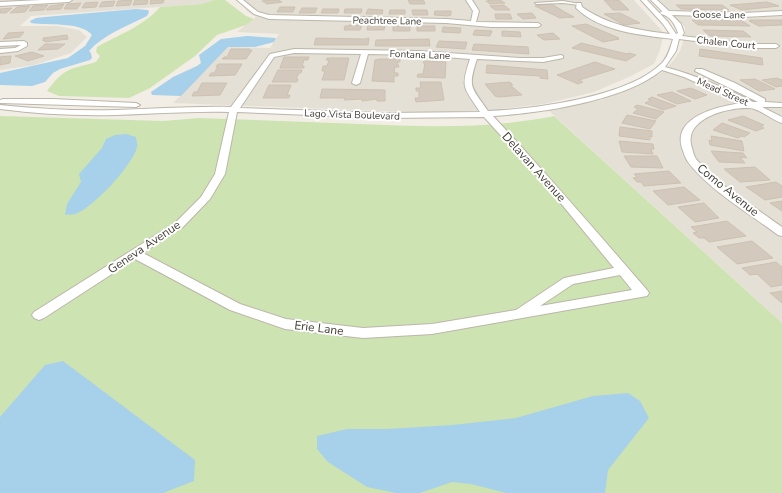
<svg xmlns="http://www.w3.org/2000/svg" width="782" height="493" viewBox="0 0 782 493" font-family="'Nunito Sans',sans-serif">
<style>
.residential{fill:#e5e0d5}
.green{fill:#cee3b2}
.water{fill:#a7d0ea}
.building{fill:#d3cabd;stroke:#cdc1b1}
.lines{fill:none;stroke-linecap:round;stroke-linejoin:round}
.service-casing{stroke:#bcb6aa;stroke-width:2}
.minor-casing{stroke:#bcb6aa;stroke-width:2}
.service{fill:#fff;fill-rule:evenodd}
.minor{fill:#fff;fill-rule:evenodd}
.labels{text-anchor:middle;stroke-width:4;stroke-linejoin:round;paint-order:stroke}
.far-street-label{font-size:10px;fill:#443e36;stroke:#fff}
.street-label{font-size:12px;fill:#443e36;stroke:#fff}
</style>
<rect width="100%" height="100%" fill="#f2eee6"/>
<path class="residential" d="M0,0H215L201,4L31,16L20,26H57L79,30L87,37L71,53L34,65L0,70Z
M238,0H634L664,33L660,50L654,64L629,77L594,92L544,104L491,110L433,113L173,103L228,47L270,48L279,34L237,32L256,17L248,12Z
M659,0H782V323L548,110L602,100L633,87L661,73L673,61L680,51L685,36V27Z"/>
<path class="green" d="M215,0H225L246,16L254,19L246,25L217,35L195,56L150,88L129,98L59,96L47,91C65,67 69,70 96,62L100,56L96,52L97,47C118,35 144,26 160,7L201,4Z
M0,116L163,121L199,118C253,120 306,122 360,124C426,127 489,129 554,116L782,323V493H0Z"/>
<path class="water" d="M136,9L148,10L149,12L147,16C127,26 103,35 89,51L91,53L92,58L90,60L60,69L53,73L45,82L32,86L0,85V73L68,58L85,46L92,35C80,21 49,26 31,23L30,21L36,18L45,17Z
M247,36L276,38L274,42L255,47H228L181,96L152,95L151,92L173,77L197,66L201,63L199,55L221,39Z
M126,134L136,137C136,140 138,144 137,147C133,165 92,209 75,214C72,215 68,214 65,215L67,204L81,182L79,174L102,148L106,139L115,135Z
M63,361L195,460L194,481L163,493H0V417L45,365Z
M628,393L640,401L649,418L608,470L605,493H506L471,484L452,482L420,493H396L367,487L328,462L317,449V436L347,429H387L452,425L516,418L593,396Z"/>
<path class="building" d="M132,0L130,5L116,6L118,1Z
M135,0H148L147,4L133,5Z
M151,0H164L163,3L150,4Z
M269,0H278L282,2L267,4L262,1Z
M408,0H421L424,1L425,4H410Z
M488,0H500L505,3L490,4L486,1H490Z
M604,0H619L629,10H613Z
M115,1L113,6L99,7L102,2Z
M98,2L96,7L82,8L85,3Z
M767,2L779,6L742,10L730,5Z
M81,3L77,9H64L67,4Z
M64,4L61,9L46,10L50,6Z
M552,4L563,11L574,17L560,18L535,6Z
M48,5L44,10L29,11L33,6Z
M504,5L510,10H495L490,6Z
M676,5H722L729,10L681,9Z
M30,6L25,12L10,13L17,7Z
M280,7H295L293,12H277Z
M12,8L6,13H0V9Z
M302,8H317L315,13H299Z
M323,9H339L338,13H321Z
M345,9H362L361,13H344Z
M368,9L383,10L382,14H366Z
M390,10H405V14H389Z
M412,10H427L428,15H413Z
M435,11H451V15L448,16L434,15Z
M532,13L536,18L523,19L517,14Z
M620,13L640,23L624,25L604,14Z
M495,14H510L512,19H496Z
M694,19L741,20L750,26L698,25L692,20H695Z
M750,20H782V25L759,26L749,21H752Z
M586,24L619,38L617,39H619L603,42L572,26Z
M349,25H362L360,30H344L345,26H348Z
M368,25H385L384,30H367Z
M396,26H410V31H393V27Z
M417,26H435V31H417Z
M443,27L461,28L460,33L442,32Z
M475,30L492,31L490,36L473,35Z
M703,30L743,31L751,37L710,36Z
M502,31L520,32L521,37L502,36Z
M24,32L20,37L3,39L8,33Z
M553,33L560,39L544,40L537,35Z
M67,35L68,39L45,42V40L43,41V38Z
M316,38L365,39L369,38L368,45H314Z
M429,39L430,46H375L376,40Z
M439,41L461,42H467L465,49L436,47Z
M581,43L627,54L629,53L636,55L626,61L572,48Z
M45,44H65L58,49L38,50Z
M474,44L528,47L529,54L472,50Z
M231,49H250L249,50H252L246,59H222L224,57H227Z
M700,49L762,58L763,65L699,56Z
M32,52L44,56L28,61L15,56Z
M11,56L10,63L0,65V57Z
M284,57H309L308,60H304L302,66H304V68H280Z
M327,58H349L344,80H322L325,71H322L323,66H327L329,60H326Z
M380,59H400V62H397L399,67H395L394,73H398V76H394V82L372,81L375,60Z
M424,61L446,62L445,78L417,77L418,74H423L425,63H423Z
M595,62L615,69L579,80L583,82L578,84L557,75Z
M218,64H242L235,75L209,76L211,73H214L218,67H216Z
M487,65L547,70L548,79L540,78V76L486,73Z
M278,70H302L301,73H299L296,79H298L297,82H272Z
M777,78L782,80V86L776,87L762,80Z
M755,79L775,89L759,91L740,80Z
M420,82H441L444,100L416,102L415,98H419V91H416V88H421Z
M510,82L513,85H510L522,95L499,97L495,96L485,84Z
M202,83H227L220,95L192,96L194,92H197Z
M269,85H291L287,95H290L289,98H263Z
M691,88L707,95L695,99L677,91Z
M322,89L385,90V101H377V99L362,101V99L344,100L345,98H320Z
M672,92L691,101L677,104L657,95Z
M652,97L676,106L663,110L645,103L651,100L648,99Z
M637,105L664,112L656,119L633,113L638,109L634,107Z
M627,115L656,121L650,129L622,123Z
M743,116L764,125L760,126L764,128L756,131L728,120Z
M722,123L750,133L744,137L742,136L738,138L713,130Z
M620,127L652,131V137L650,136V140L619,136Z
M711,136L742,141L744,151L710,145L709,140L712,141Z
M619,141L653,144L654,149H651L653,154L622,152Z
M711,151L743,153L747,158L740,157L745,163L719,162Z
M624,156H657L663,168L631,167Z
M755,167L770,180L740,182L724,169Z
M669,171L681,183L644,186L641,182H637L633,178L637,177L634,174Z
M776,182L782,186V197L765,200L746,187Z
M684,187L700,200L668,205L653,191Z
M782,201V211L770,203Z
M704,203L719,218L695,222L678,207Z
M727,221L746,236L709,242L704,238H699L693,233L697,232L691,227Z
M752,241L773,258L737,264L717,247Z
M776,262L782,267V285L771,287L757,274L750,275L742,268Z
M782,291V303L770,293Z"/>
<g class="lines">
<defs>
<path id="service" d="M563,1L580,4L579,5L563,3L536,4L535,3Z"/>
<path id="minor" d="M41,0H72L69,2L0,6V2Z
M237,0H243L258,12L269,15L446,19L471,21L473,11L466,0H472L479,11L476,22L538,23L541,25L538,27H491L446,23L269,19L254,14Z
M641,0H647L668,22L676,34L678,33C675,24 670,16 661,14L660,13L662,11L651,0H657L669,11L742,13L782,11V15L742,17L672,15L681,24L684,33L682,36L751,44H776L779,46L776,48H751L679,39L676,51L665,67C696,75 724,88 753,102H758L695,71L696,69H702L735,83L765,99V102L782,103V107H762L782,117V123C772,120 759,108 749,108C727,107 682,119 692,148C693,152 694,156 696,159C717,185 755,207 782,227V236L778,235C750,214 709,190 688,162C685,158 684,153 682,148C672,116 720,106 742,103L684,77L662,70C624,101 541,113 493,116C546,173 596,231 647,290L649,293L647,296L432,334L363,338L285,329L230,310L135,259L44,318L39,320L34,318L32,315L34,312L175,223L201,197L215,174L229,112C191,111 153,114 116,115C77,116 38,114 0,109V105C38,109 77,111 116,110C154,109 193,106 231,107L270,54L294,49L419,51L520,58H543L561,55L563,56V58L543,62L477,59C467,89 472,87 488,111C534,109 629,97 662,63C669,55 670,48 673,39C641,35 601,32 576,8L577,3H581L582,7C610,26 637,30 670,34L663,24ZM294,53L361,54L352,83L356,85L360,83L368,54L419,55L470,59C460,89 464,87 480,112L385,113L240,108L274,57ZM237,112L385,118L484,117L550,190L614,268L564,278L516,310L432,324L363,328L286,319L240,304L143,253L183,227L210,199L225,174ZM620,275L632,290L540,306L573,284Z
M24,41L27,43V46L18,51L0,53V49L15,48L21,45L0,46V42Z
M3,99H53L136,103L140,105L136,107L0,103V100Z"/>
</defs>
<use href="#service" class="service-casing"/>
<use href="#minor" class="minor-casing"/>
<use href="#service" class="service"/>
<use href="#minor" class="minor"/>
</g>
<g class="labels">
<g class="far-street-label">
<text transform="translate(719 14) rotate(1)" y="4">Goose Lane</text>
<text transform="translate(387 20) rotate(1)" y="4">Peachtree Lane</text>
<text transform="translate(726 42) rotate(6)" y="4">Chalen Court</text>
<text transform="translate(420 54) rotate(2)" y="4">Fontana Lane</text>
<text transform="translate(723 91) rotate(24)" y="4">Mead Street</text>
<text transform="translate(352 114) rotate(2)" y="4">Lago Vista Boulevard</text>
</g>
<g class="street-label">
<text transform="translate(534 167) rotate(48)" y="4">Delavan Avenue</text>
<text transform="translate(728 190) rotate(39)" y="4">Como Avenue</text>
<text transform="translate(144 247) rotate(-34)" y="4">Geneva Avenue</text>
<text transform="translate(319 328) rotate(7)" y="4">Erie Lane</text>
</g>
</g>
</svg>
